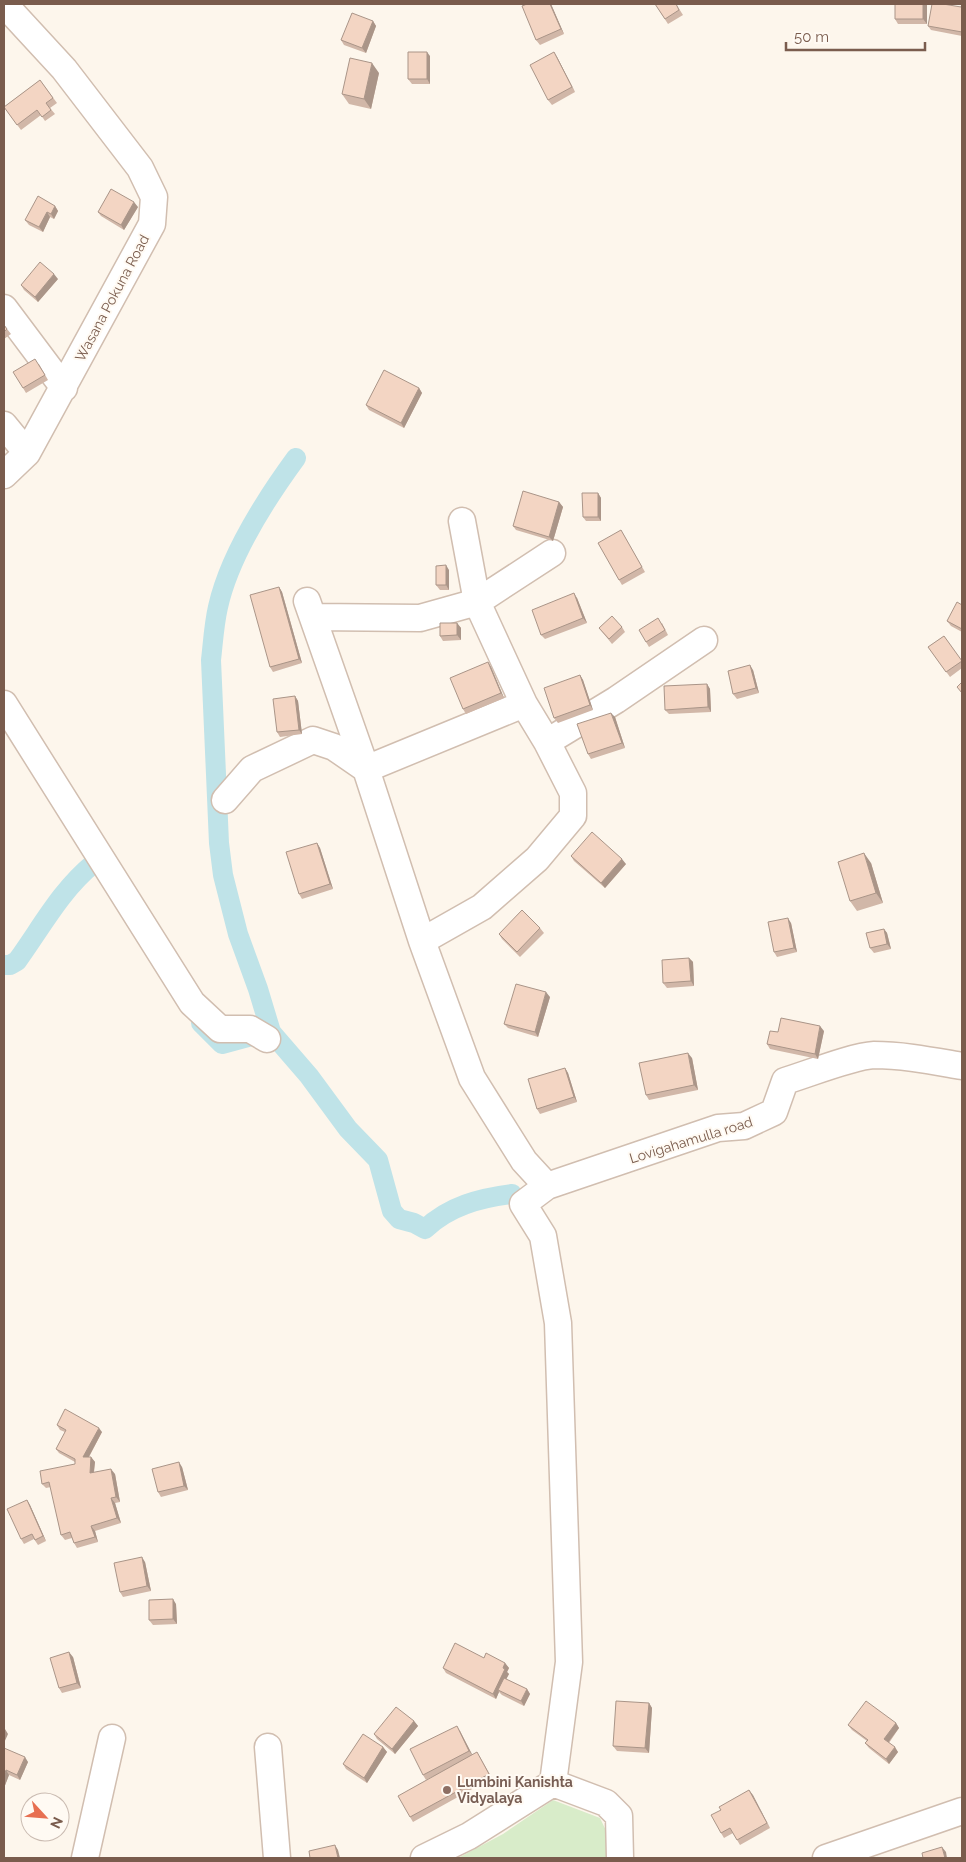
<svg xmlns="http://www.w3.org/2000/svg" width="966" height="1862" viewBox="0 0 966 1862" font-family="Raleway,sans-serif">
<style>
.green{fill:#d8ecc9}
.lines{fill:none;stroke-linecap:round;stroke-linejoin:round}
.canal{stroke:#bfe3e8;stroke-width:20}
.minor-casing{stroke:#d1beb0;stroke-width:29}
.minor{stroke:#fff;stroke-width:26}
.wall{fill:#d1b7a8}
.shaded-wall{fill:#aa9588}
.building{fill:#f3d5c3;stroke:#aa9588}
.education-dot{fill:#8d6e63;stroke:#fffaf3;stroke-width:2}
.labels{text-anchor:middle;stroke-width:4;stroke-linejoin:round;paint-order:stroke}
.street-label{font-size:14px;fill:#7a5c4d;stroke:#fffaf3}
.education-label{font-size:14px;font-weight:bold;fill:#785e54;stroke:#fffaf3;text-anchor:start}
</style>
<rect width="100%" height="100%" fill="#fdf6ec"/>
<path class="green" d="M553,1800L600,1818L610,1839L606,1858H458L503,1834Z"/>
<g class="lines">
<path class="canal" d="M296,458C266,499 229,557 218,607C214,624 213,643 211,660L219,843L223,875L238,934L258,989L271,1032L309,1076L348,1129L378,1160L392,1211L399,1219L414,1223L425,1229C449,1206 480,1198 512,1194
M4,965H10L17,961C41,928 61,890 93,864
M201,1023L222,1044L259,1034"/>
<defs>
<path id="minor" d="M4,4L64,69L140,168L154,197L152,224L27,453
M4,308L64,388
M4,425L27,453L4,475
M307,601L366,769L422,941L472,1078L524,1161L547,1186
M313,617L420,618L477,602L552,553
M4,704L192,1003L220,1029H250L267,1039
M547,742L616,700L704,640
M225,800L252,769L313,740L334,747L366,769L524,704
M422,941L482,907L537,859L573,816V793L547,742L524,704L477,602L462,521
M268,1747L277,1858
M553,1783L569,1662L558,1323L543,1236L523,1204L547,1186L718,1128L744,1126L774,1112L785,1081C808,1074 853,1056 874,1055C904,1055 933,1061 962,1066
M85,1858L112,1738
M424,1858L469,1836L553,1783L606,1803L619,1816L620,1858
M826,1858L962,1811"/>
</defs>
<use href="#minor" class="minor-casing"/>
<use href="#minor" class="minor"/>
</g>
<path class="wall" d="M551,4L564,34L540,45L536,40Z
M655,4H676L683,15L668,24Z
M927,4V24H898L895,19Z
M962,4V36L931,30L928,26L961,7Z
M373,21L376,26L366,53L344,45L341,40Z
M554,52L557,57L575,92L552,105L548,100Z
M430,56V84H412L408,79Z
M379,73L371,109L349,104L342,94Z
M40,80L57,103L50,108L55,114L45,121L41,115L21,130L4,107Z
M55,206L58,211L54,219L50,217L43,232L29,225L25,220Z
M138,207L124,230L101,216L98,212Z
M58,279L38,302L24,290L21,285Z
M4,325L11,334L4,339Z
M39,364L48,380L26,393L23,388Z
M419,388L422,393L404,428L369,410L366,405Z
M598,493L601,498V521H586L583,517Z
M559,502L563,507L553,541L516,530L513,526Z
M621,530L645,572L622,585L619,580Z
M449,570V590H440L436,585Z
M279,587L282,592L302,663L273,672L270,667Z
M577,598L587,623L545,639L541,635Z
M962,605V632L951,626L947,621Z
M457,623L461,628V640L443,641L440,636Z
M662,623L668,635L649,647L646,642Z
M622,627L625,632L612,644L599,628Z
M944,636L962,662V668L950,677L928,647Z
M488,662L491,667L504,698L466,714L463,709Z
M753,670L759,693L737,699L733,694Z
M580,675L583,680L593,710L558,723L554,718Z
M707,684L710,689L711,712L669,714L665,710Z
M295,696L298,701L302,734L280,737L277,732Z
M615,717L625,748L591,759L588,754Z
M317,843L320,848L333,889L302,899L299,894Z
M571,856L626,864L605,888L574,861Z
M871,863L883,903L857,911L850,901Z
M791,923L797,952L777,957L774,952Z
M540,928L544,933L520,957L502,939L499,934Z
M884,929L887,933L891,949L874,953L870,948Z
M689,958L693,962L694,986L667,988L663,983Z
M550,997L538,1037L508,1028L504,1024Z
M824,1031L818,1059L770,1049L767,1044L778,1032Z
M692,1058L698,1090L649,1100L646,1095Z
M565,1068L568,1073L577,1102L540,1114L537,1109Z
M57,1425L102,1432L89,1457H91L95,1462L94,1473L115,1474L120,1502L115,1503L121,1523L95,1531L98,1542L77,1548L74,1543L72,1538L65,1540L61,1535L51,1487L46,1488L42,1484L75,1464V1462L59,1453L56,1449L65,1432L60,1430Z
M182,1467L188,1490L161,1497L158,1492Z
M27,1500L30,1505L46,1541L38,1545L34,1539L24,1544L21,1539Z
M145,1562L151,1591L123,1597L120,1592Z
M176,1604L177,1624L153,1625L149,1620Z
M73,1657L81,1688L62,1693L59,1688Z
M484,1658L505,1663L509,1668L507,1672L509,1674L506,1679L527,1689L530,1694L524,1706L502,1695L499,1692L496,1699L446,1673L443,1668Z
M649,1703L652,1708L649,1753L617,1751L613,1746Z
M414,1721L418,1726L395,1754L377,1739L374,1734Z
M896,1723L899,1728L889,1743L898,1752L889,1764L869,1748L865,1743L867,1741L852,1730L848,1725Z
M460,1731L472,1755L480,1757L492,1778L413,1822L410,1817L434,1776L426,1780L423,1775Z
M383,1747L387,1752L367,1783L346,1769L343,1764Z
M4,1748L28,1762L20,1780L9,1775L4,1788Z
M749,1790L770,1828L740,1845L733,1833L724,1838L721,1833V1810Z"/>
<path class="shaded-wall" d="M550,4H551L564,34L561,29Z
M923,4H927V24L923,19Z
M373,21L376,26L366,53L362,48Z
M427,52L430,56V84L427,79Z
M554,52L557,57L575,92L572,87Z
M372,63L379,73L371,109L364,99Z
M134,202L138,207L124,230L121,225Z
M55,206L58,211L54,219L51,214Z
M47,212L50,217L43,232L39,227Z
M54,274L58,279L38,302L35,297Z
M419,388L422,393L404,428L401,423Z
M598,493L601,498V521L598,517Z
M559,502L563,507L553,541L549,537Z
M446,565L449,570V590L446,585Z
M279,587L282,592L302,663L299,659Z
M574,593L577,598L587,623L583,618Z
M457,623L461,628V640L457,635Z
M488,662L491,667L504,698L501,693Z
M750,665L753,670L759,693L756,688Z
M580,675L583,680L593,710L590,705Z
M707,684L710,689L711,712L708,707Z
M295,696L298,701L302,734L299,730Z
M611,713L615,717L625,748L622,743Z
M317,843L320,848L333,889L330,884Z
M864,853L871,863L883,903L876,893Z
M622,859L626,864L605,888L601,883Z
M788,918L791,923L797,952L794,948Z
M884,929L887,933L891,949L887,944Z
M689,958L693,962L694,986L691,981Z
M546,992L550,997L538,1037L535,1032Z
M820,1026L824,1031L818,1059L815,1054Z
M688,1053L692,1058L698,1090L694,1085Z
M565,1068L568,1073L577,1102L574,1097Z
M99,1428L102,1432L86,1462L83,1457Z
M91,1457L95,1462L93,1478L90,1473Z
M179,1462L182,1467L188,1490L184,1486Z
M111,1469L115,1474L120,1502L116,1497Z
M111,1498L115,1503L121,1523L117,1518Z
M27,1500L30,1505L46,1541L43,1536Z
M91,1526L95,1531L98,1542L95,1537Z
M142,1557L145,1562L151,1591L147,1586Z
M173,1599L176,1604L177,1624L173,1619Z
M69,1652L73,1657L81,1688L77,1683Z
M505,1663L509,1668L507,1672L509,1674L500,1691L498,1690L499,1692L496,1699L493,1694Z
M527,1689L530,1694L524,1706L521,1701Z
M649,1703L652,1708L649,1753L645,1748Z
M414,1721L418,1726L395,1754L392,1749Z
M896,1723L899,1728L887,1744L884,1739Z
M457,1726L460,1731L473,1756L469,1751Z
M5,1729L8,1734L4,1743V1731Z
M383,1747L387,1752L367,1783L364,1778Z
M895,1747L898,1752L889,1764L886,1759Z
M25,1757L28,1762L20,1780L17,1775Z
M6,1770L9,1775L4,1788V1776Z
M749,1790L753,1795L770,1828L767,1823Z
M335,1845L338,1850L340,1858H338Z
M942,1847L946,1852L947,1858H945Z"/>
<path class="building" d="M527,4H550L561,29L536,40L522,6Z
M655,4H676L679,10L665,19Z
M895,4H923V19H895Z
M932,4H943L961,7L962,4V32L928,26Z
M352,13L373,21L362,48L341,40Z
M408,52H427V79H408Z
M554,52L572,87L548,100L530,65Z
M350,58L372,63L364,99L342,94Z
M40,80L53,98L46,103L51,110L42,117L37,110L17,125L4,107Z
M111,189L134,202L121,225L98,212Z
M38,196L55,206L51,214L47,212L39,227L25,220Z
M40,262L54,274L35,297L21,285Z
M4,325L7,329L4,332Z
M35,359L45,375L23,388L13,372Z
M384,370L419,388L401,423L366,405Z
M523,491L559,502L549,537L513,526Z
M582,493H598V517H583Z
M621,530L642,567L619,580L598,543Z
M446,565V585H436V566Z
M279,587L299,659L270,667L250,595Z
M574,593L583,618L541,635L532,610Z
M957,602L962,605V629L947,621Z
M612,616L622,627L609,639L599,628Z
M658,618L665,630L646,642L639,630Z
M440,623H457V635L440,636Z
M944,636L962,661L946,672L928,647Z
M488,662L501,693L463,709L450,678Z
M750,665L756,688L733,694L728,671Z
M580,675L590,705L554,718L544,688Z
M962,682V693L957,687Z
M707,684L708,707L665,710L664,686Z
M295,696L299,730L277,732L273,699Z
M611,713L622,743L588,754L577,724Z
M592,832L622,859L601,883L571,856Z
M317,843L330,884L299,894L286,852Z
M864,853L876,893L850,901L838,862Z
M522,910L540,928L517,952L499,934Z
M788,918L794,948L774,952L768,922Z
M884,929L887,944L870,948L866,933Z
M689,958L691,981L663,983L662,960Z
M516,984L546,992L535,1032L504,1024Z
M781,1018L820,1026L815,1054L767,1044L770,1031L778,1032Z
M688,1053L694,1085L646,1095L639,1063Z
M565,1068L574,1097L537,1109L528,1079Z
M65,1409L99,1428L83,1457H91L90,1473L111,1469L116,1497L111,1498L117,1518L91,1526L95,1537L74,1543L70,1532L61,1535L49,1482L42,1484L40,1471L75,1464V1459L56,1449L66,1430L57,1425Z
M179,1462L184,1486L158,1492L152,1469Z
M27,1500L43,1536L35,1540L32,1534L21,1539L7,1509Z
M142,1557L147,1586L120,1592L114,1563Z
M173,1599V1619L149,1620V1600Z
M455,1643L484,1658L486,1653L505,1663L503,1668L505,1669L493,1694L443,1668Z
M69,1652L77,1683L59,1688L50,1658Z
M504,1678L527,1689L521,1701L498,1690Z
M616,1701L649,1703L645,1748L613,1746Z
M866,1701L896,1723L884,1739L895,1747L886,1759L865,1743L868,1740L848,1725Z
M396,1707L414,1721L392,1749L374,1734Z
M457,1726L469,1751L423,1775L410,1749Z
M363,1734L383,1747L364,1778L343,1764Z
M4,1748L25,1757L17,1775L6,1770L4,1776Z
M477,1752L489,1774L410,1817L398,1796Z
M749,1790L767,1823L737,1840L730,1828L721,1833L711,1815L721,1810L719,1807Z
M335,1845L338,1858H310L309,1851Z
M942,1847L945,1858H923L922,1853Z"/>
<circle class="education-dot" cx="447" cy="1790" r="5"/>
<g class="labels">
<g class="street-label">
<text transform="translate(112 298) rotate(-62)" y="5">Wasana Pokuna Road</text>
<text transform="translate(691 1140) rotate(-17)" y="5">Lovigahamulla road</text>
</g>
<g class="education-label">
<text x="457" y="1787">Lumbini Kanishta<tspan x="457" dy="16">Vidyalaya</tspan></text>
</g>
</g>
<rect width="966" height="1862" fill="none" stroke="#7a5c4d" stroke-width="10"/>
<g transform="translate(45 1817) rotate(116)"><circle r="24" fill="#fffaf3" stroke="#cabbb1"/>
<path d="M0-4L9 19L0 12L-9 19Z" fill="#e76f51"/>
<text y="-8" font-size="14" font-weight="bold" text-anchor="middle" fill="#7a5c4d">N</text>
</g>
<path d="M786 42v8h139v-8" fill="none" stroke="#7a5c4d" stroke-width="2.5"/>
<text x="794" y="42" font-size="15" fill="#7a5c4d" stroke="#fffaf3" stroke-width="4" paint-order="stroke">50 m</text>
</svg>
